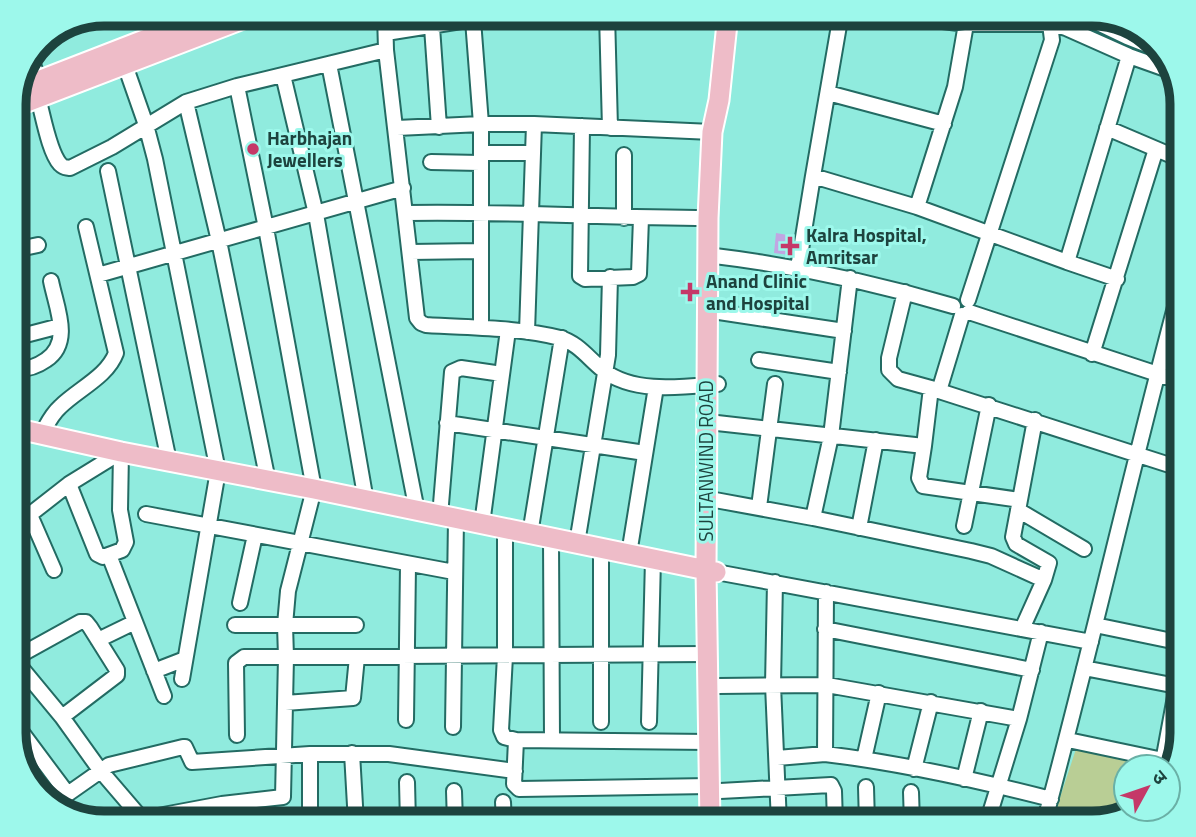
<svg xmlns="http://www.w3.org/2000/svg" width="1196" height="837" viewBox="0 0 1196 837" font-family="'Titillium Web','Noto Sans Devanagari',sans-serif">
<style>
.green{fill:#b9ce95}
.building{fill:#c1a6e2}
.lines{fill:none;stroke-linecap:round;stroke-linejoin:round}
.minor-casing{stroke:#236b63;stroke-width:18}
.major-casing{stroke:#fff;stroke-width:23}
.minor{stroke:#fff;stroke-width:14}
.major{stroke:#eebcc8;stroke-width:19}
.poi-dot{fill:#c53868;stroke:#9df8eb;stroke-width:2.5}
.labels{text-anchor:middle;stroke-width:6;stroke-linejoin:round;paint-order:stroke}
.poi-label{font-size:19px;font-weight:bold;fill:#1d433e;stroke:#9df8eb;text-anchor:start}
.street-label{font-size:19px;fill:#1d433e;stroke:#9df8eb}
.rim{fill:none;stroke:#1d433e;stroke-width:9}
</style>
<rect width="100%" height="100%" fill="#90ebde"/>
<path class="green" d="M1076,749L1157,766L1126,767V809H1137C1120,823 1074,825 1052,822Z"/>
<path class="building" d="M776,233L793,236L790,255L774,253Z"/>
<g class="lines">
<defs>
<path id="minor" d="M385,14L386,50L417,318L421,323L426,325C470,328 517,327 560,338C578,343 589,359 603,370C634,394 682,387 718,384
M607,14L610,128
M841,14L813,176L917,207L1067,262L1129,56
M889,14L966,24H1050L1052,40L968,300
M1044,14L1050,24L1066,28L1129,56L1174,72
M1079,14L1127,37L1160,50
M473,20L481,124V328
M432,27L439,127
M386,33L505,14
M32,62L39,80
M329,64L417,511
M125,65L146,125L155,159L218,471L182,679
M283,75L316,214L366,501
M828,93L944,124
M38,98C43,115 49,152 60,164C64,168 64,167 70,168L112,147L186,102L237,86L386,50
M186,102L219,241L268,481
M582,126L580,276L585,279L633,277L639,274L641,218
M397,128L481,124H534L712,132
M1107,128L1182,160
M481,153H533
M431,162L480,163
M108,171L169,461
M917,207L955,87L966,24
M406,213C507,211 607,218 708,218
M624,218V155
M14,250L38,245
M410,252L480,251
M707,255C791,265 872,282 953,306
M1067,262L1117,279
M798,268L813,176
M98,275L403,188
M850,278L831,436L813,518L971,551L991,556L1044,580L1022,629
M905,292L889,358V370L898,379L938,390
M719,312L844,331
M969,312L1182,382
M962,315L939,391L1182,469
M527,332L534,124
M14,338L60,326
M1092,354L1156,149
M759,360L839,372
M14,369C26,370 36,367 46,360C73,342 56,307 51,281
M1035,420L1013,537L1016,544L1049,563L1044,580
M447,423L645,453
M717,423L924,446L931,388
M41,435C47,425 51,415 60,407C78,389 107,377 116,353L86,227
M924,446L919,478L923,486L1020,500
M69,484L97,554L103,557L122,550L126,542L120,510L121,452
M715,500L813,518
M759,507L775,384
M1018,510L1084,549
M146,514L454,572
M30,515L54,570
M440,516L452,372L461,368L502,374
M482,524L508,330
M964,526L989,405
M14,527L69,484L121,452
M859,528L876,440
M505,529V656L501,730L504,737L516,740
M530,534L562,338
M551,539L552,740
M577,543L608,355L610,277
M629,554L656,387
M109,555L164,696
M716,572L1091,642
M775,582L773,685L779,823
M826,592L825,754C901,763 977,780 1051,799
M240,603L255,535
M235,625H356
M1095,625L1182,643
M825,629L1032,670
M98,640L135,622
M15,658L80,622H86L90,627L117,670V675L62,717
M14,659L62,717L100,770L142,819L222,804L283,797L286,657L285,625L288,591L314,489L266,228L237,86
M1084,668L1182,687
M154,671L185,659
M718,686L827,685L1019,719
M285,703L353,698L357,657
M406,720L408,565
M14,722L67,793
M601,722V548
M649,722L653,559
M453,727L456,519
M237,735L236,663L244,657L707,654
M1068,740L1163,760
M709,742L516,740L514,784L519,789L710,786
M352,753L356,823
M777,758L825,754
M864,759L879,693
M1162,767L1182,659
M914,769L931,702
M964,779L981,711
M407,782L408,823
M866,787L867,823
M454,791L455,823
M720,791L831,785L834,791L835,823
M911,792L912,823
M503,802L504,823
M52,805L109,765L183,747H185L192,762L310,754H389L515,771
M310,823V754
M987,823L1019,719L1041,632
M1044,823C1093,643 1133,461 1182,281"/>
<path id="major" d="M20,88L211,14
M14,107L256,14
M14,428L121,452L314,489L716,572
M710,823L706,570L708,218L712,132L719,100L728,14"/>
</defs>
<use href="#minor" class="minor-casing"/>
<use href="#major" class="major-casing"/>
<use href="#minor" class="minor"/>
<use href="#major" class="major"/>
</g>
<g class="poi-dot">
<circle cx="253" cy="149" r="7"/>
<path d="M786.5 235.5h7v7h7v7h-7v7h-7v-7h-7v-7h7z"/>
<path d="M686.5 281.5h7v7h7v7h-7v7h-7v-7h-7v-7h7z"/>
</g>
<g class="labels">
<g class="poi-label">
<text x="267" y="145">Harbhajan<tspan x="267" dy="22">Jewellers</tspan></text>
<text x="806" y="242">Kalra Hospital,<tspan x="806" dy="22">Amritsar</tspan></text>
<text x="706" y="288">Anand Clinic<tspan x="706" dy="22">and Hospital</tspan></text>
</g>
<g class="street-label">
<text transform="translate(706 461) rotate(-90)" y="7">SULTANWIND ROAD</text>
</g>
</g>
<path d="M0 0H1196V837H0ZM104 26H1092A78 78 0 0 1 1170 104V733A78 78 0 0 1 1092 811H104A78 78 0 0 1 26 733V104A78 78 0 0 1 104 26Z" fill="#9df8eb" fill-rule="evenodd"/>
<path class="rim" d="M104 26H1092A78 78 0 0 1 1170 104V733A78 78 0 0 1 1092 811H104A78 78 0 0 1 26 733V104A78 78 0 0 1 104 26Z"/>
<g transform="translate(1147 788) rotate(50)"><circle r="33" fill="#9df8eb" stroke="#6ab0a6" stroke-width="2"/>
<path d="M0-5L12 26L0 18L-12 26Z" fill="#c53868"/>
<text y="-10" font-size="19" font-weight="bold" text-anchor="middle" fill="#1d433e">उ</text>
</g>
</svg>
